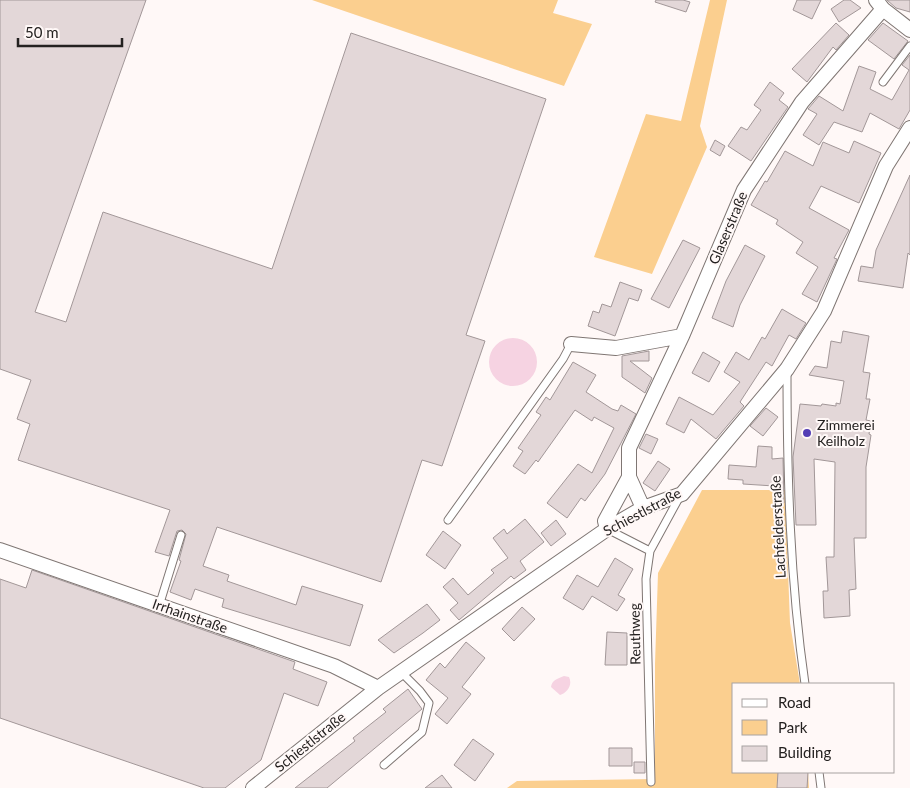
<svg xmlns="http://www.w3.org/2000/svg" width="910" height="788" viewBox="0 0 910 788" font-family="Lato,sans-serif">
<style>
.green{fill:#fbcf8f}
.water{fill:#f6d3e2}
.building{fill:#e3d7d8;stroke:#a29798}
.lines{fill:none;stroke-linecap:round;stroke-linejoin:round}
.lane-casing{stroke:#7f7673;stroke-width:9}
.street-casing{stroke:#7f7673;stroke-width:16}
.lane{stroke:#fff;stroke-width:7}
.street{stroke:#fff;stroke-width:14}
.poi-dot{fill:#533db5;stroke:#fff8f7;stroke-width:2}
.labels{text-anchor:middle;stroke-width:4;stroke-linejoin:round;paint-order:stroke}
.street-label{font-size:14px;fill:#242120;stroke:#fff8f7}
.poi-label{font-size:14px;fill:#242120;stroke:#fff8f7;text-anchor:start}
</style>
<rect width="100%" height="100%" fill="#fff8f7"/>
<path class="green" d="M312,0H558L553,13L592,24L564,86Z
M710,0H727L700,126L707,147L652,274L594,257L646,114L681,121Z
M702,490H785L790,623L800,684H734V772H808L809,788H507L517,781L655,779V664L658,573Z"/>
<path class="water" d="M489 362a24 24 0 1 1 48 0a24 24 0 1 1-48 0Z
M564,676L569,677C573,685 567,693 560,695L551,687C552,680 557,679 564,676Z"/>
<path class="building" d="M0,0H146L35,312L66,322L103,212L272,269L351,33L546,99L466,335L485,341L442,466L422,460L381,582L217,527L203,566L229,575L227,581L296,605L302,586L363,605L350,646L222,607L224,599L195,589L191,600L170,592L181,561L179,560L186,534L182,530L177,531L169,556L155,552L170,510L18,460L30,424L17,419L31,380L0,369Z
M656,0H683L690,2L686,12L655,2Z
M797,0H821L812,19L793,10Z
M844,0H850L861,8L839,22L831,9Z
M887,0H910V12L896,8Z
M836,23L849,35L836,50L833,47L807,82L792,69Z
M883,23L908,41L894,59L868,40Z
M910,55V110L899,129L870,113L862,132L834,122L819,145L803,135L817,114L808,109L819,96L843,111L859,66L876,72L870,89L892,100L909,70L902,65Z
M770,82L784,93L779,100L788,107L751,161L728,146L741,127L747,130L761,110L754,105Z
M715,140L725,146L720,156L710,150Z
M854,141L881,153L859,203L821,186L809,208L849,230L834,258L837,259L817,302L802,294L818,267L796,253L803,242L776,224L778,220L751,205L765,181L767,182L785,151L813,166L823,142L849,153Z
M910,175V255L908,253L903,288L858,281L861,266L873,268L876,250Z
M683,240L700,248L669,308L651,299Z
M745,245L765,256L740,305L733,327L712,318L726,281Z
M620,282L642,290L638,301L629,298L615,336L588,326L593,311L599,313L602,304L611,307Z
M782,309L806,323L796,339L789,335L772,366L766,362L740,402L744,406L716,439L691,419L684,433L666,424L679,397L713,415L740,382L724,372L736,352L749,360L762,337L765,339Z
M843,331L869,336L863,372L870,373L866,399H870L866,420L871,421L869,434L871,435L866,467V538H854L856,589L849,590L850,616L824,618L823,591H828L826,557H834L835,462L814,459L816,525H796L793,457L800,404L821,406L822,404L836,406V403L840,404L844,381L809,375L815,366L827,368L831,341L841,343Z
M649,351V361H630L652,378L645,393L622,377V356Z
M703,352L720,362L709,382L692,373Z
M573,362L596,375L586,392L612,409L618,411L621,405L636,414L605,474L585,501L581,498L567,518L547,503L578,464L592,473L614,428L594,417L592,421L575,410L538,462L536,460L525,474L513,466L523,451L518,448L541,415L536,412L546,397L550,400Z
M766,408L778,417L763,436L750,426Z
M646,434L658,439L651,454L639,448Z
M758,446L772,447V459L783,458L784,503H774V486L743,484V480L728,479L729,465L756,467Z
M658,461L670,469L655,491L643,483Z
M525,519L544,542L520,561L526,570L514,579L511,576L459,620L450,610L458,603L443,587L453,578L468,595L494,573L491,570L508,558L493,538L504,529L507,534Z
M556,520L566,534L551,546L541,533Z
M443,531L461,545L445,569L426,555Z
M615,558L633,569L618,595L625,599L617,611L592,596L583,610L563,598L577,575L598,587Z
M32,570L295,662L293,669L327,682L318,706L284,693L261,760L225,788H204L0,718V579L26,588Z
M427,604L440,620L423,633L394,653L378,640Z
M522,607L535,619L514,641L502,629Z
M607,632L627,633V665H605Z
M466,642L485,658L462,687L471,694L447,724L435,714L448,698L426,680L440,663L445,668Z
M408,689L422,709L327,788H295L355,741L353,738L386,712L383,709Z
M473,739L494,754L475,781L454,765Z
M609,748H632V766H609Z
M634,762H645V773H634Z
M778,772H808L807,788H777Z
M442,775L452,788H425Z"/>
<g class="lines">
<defs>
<path id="lane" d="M883,82L910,46
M787,371C787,476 790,580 805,684
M448,520L563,359L571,344
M607,529L650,551
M159,606L181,535
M384,765L422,732L429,703L420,691L401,672
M819,772L821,788
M651,782L646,579L650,551L680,496"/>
<path id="street" d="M876,0L883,9L910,30
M571,344L616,348L682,336
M643,508L629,477V448L682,336L744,190L802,102L883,9
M607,529L605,521L629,477
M0,550L334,666L378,688
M253,788L378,688L607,529L643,508L682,494L787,369L824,311L886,166L910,128"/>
</defs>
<use href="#lane" class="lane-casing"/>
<use href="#street" class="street-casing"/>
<use href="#lane" class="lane"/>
<use href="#street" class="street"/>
</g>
<circle class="poi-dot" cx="807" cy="433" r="5"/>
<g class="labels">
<g class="street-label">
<text transform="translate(728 228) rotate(-67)" y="5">Glaserstraße</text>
<text transform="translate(642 512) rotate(-28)" y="5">Schiestlstraße</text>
<text transform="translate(778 527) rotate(-93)" y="5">Lachfelderstraße</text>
<text transform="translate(190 616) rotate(19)" y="5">Irrhainstraße</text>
<text transform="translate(635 634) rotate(-91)" y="5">Reuthweg</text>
<text transform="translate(310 742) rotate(-39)" y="5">Schiestlstraße</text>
</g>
<g class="poi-label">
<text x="817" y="430">Zimmerei<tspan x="817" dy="16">Keilholz</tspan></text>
</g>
</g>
<rect x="732" y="683" width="162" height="90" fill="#fff8f7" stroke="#a7a2a1"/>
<rect x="742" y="699" width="25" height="8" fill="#ffffff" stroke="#a7a2a1"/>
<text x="778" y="708" font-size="15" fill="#242120">Road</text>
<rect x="742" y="720" width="25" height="15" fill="#fbcf8f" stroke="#a7a2a1"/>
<text x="778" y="733" font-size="15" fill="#242120">Park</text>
<rect x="742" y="746" width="25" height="15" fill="#e3d7d8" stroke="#a7a2a1"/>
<text x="778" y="758" font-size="15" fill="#242120">Building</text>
<path d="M18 38v8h104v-8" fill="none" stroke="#242120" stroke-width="2.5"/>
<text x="25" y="38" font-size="15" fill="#242120" stroke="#fff8f7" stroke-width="4" paint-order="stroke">50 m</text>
</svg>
